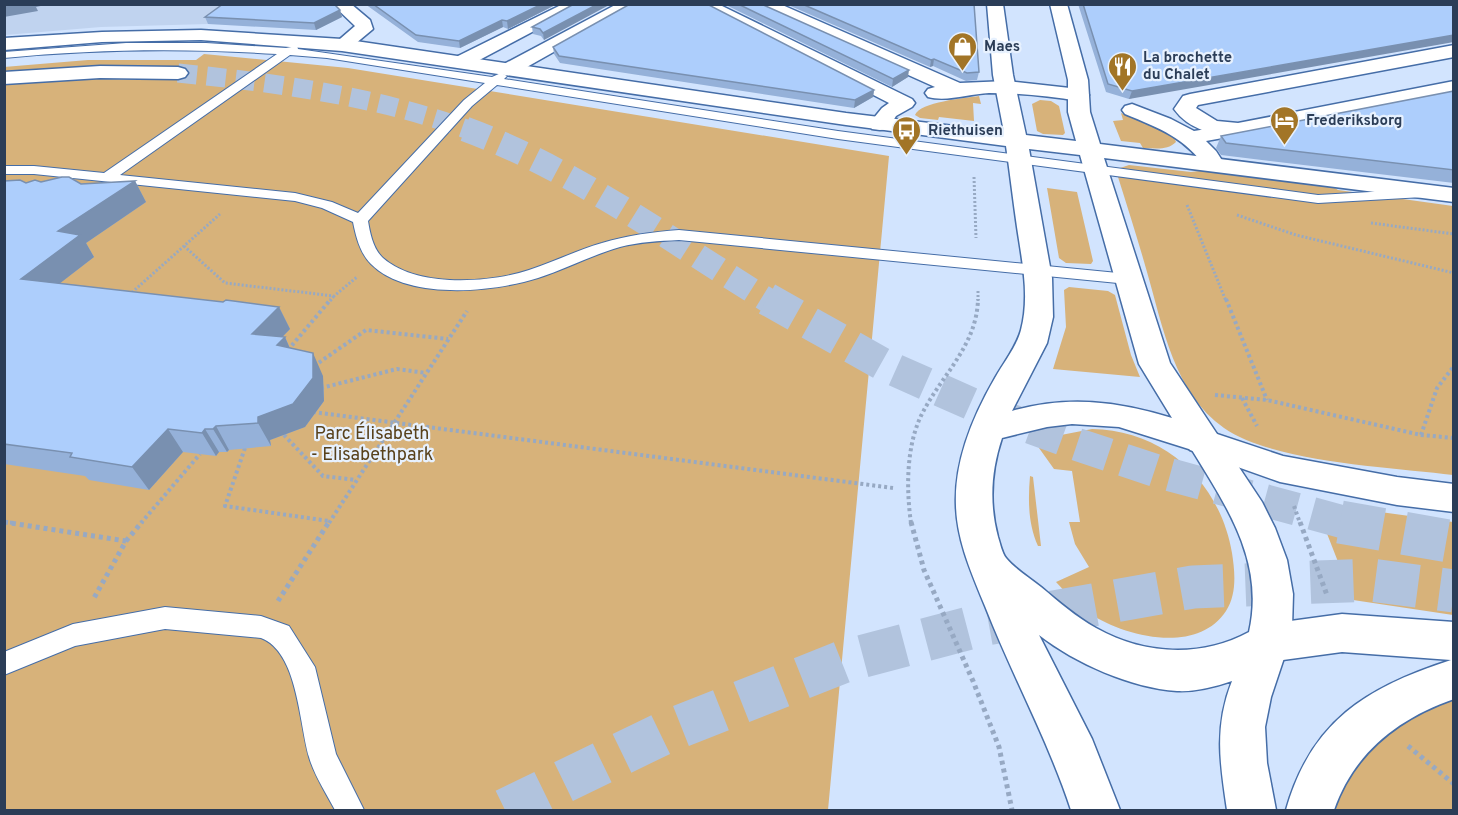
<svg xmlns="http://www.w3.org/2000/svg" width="1458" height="815" viewBox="0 0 1458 815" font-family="Overpass,sans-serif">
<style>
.built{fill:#c0d3ef}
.green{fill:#d7b27a}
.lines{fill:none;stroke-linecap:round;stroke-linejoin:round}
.trunk-tunnel-far3{stroke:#b1c3dd;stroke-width:19;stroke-dasharray:19 10;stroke-linecap:butt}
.trunk-tunnel-far2{stroke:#b1c3dd;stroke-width:25;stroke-dasharray:25 13;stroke-linecap:butt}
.trunk-tunnel-far1{stroke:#b1c3dd;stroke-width:33;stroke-dasharray:33 16;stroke-linecap:butt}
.trunk-tunnel{stroke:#b1c3dd;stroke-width:43;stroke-dasharray:43 22;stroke-linecap:butt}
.service-casing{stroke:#456da7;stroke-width:2}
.pedestrian-casing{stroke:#456da7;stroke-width:3}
.minor-casing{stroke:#456da7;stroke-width:3}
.tertiary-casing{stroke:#456da7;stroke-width:3}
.primary-casing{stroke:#456da7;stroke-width:3}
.trunk-casing{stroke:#456da7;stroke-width:3}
.path-far2{stroke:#97a9c3;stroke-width:3;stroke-dasharray:2 2;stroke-linecap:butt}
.path-far1{stroke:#97a9c3;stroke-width:4;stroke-dasharray:3 3;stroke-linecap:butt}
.path{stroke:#97a9c3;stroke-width:5;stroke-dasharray:4 4;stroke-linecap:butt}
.service{fill:#fff;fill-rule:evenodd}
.pedestrian{fill:#fff;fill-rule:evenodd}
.minor{fill:#fff;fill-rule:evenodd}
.tertiary{fill:#fff;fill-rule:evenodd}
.primary{fill:#fff;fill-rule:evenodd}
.trunk{fill:#fff;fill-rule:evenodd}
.wall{fill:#95b1d9}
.shaded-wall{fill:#7990b0}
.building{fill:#adcefc;stroke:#7990b0;stroke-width:1.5}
.labels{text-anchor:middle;stroke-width:4.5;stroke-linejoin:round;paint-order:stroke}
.far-poi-label{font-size:15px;font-weight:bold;fill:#2b3d57;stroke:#e7f1fe;text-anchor:start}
.park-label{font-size:18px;fill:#58411b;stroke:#e7f1fe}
</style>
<rect width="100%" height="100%" fill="#d2e4fe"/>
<path class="built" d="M4,5H234L208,24L101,27L5,35Z"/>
<path class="green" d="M204,54L348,68L889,156L828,810H5V84L92,79L168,80L184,68L116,67L5,74L4,67L88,60H196Z
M979,96L981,104L973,103L974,121L939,117L938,120L920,118L915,115C920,102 965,98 979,96Z
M1040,100L1051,101L1059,106L1065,133L1063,135L1043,134L1037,131L1032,104Z
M1121,113L1173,135L1176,142C1167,151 1155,148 1143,148L1140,143L1121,141L1113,121L1123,120Z
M1129,165L1191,172L1207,170L1332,186L1338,190L1453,206V475C1391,467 1275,463 1224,428C1174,393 1163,327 1147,272C1138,240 1128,209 1118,177L1121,176L1117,169Z
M1047,188L1077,192L1093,261L1091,264L1066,263L1059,258Z
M1069,287L1108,291L1115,295L1131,355L1140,377L1053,369L1066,327L1064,290Z
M1092,429C1164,430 1220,482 1232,553C1235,572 1237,594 1226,611C1197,655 1125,637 1089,613C1077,604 1066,593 1056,582L1089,567L1075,544L1069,522H1080L1072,471L1054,469L1039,448L1061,435Z
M1030,476L1033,477L1041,546H1038C1028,524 1028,500 1030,476Z
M1315,503L1453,522V615L1353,600Z
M1453,700V810H1335C1346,755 1400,711 1453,700Z"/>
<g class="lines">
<path class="trunk-tunnel-far3" d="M178,73C277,83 376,96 469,130"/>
<path class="trunk-tunnel-far2" d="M465,129C576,170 669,240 769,301"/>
<path class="trunk-tunnel-far1" d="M767,299L886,366L994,414L1076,444L1160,472L1347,523"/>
<path class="trunk-tunnel" d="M1340,522L1454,542
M505,810L666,732L845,661L981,625L1193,587L1370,580L1454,591"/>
<defs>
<path id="service" d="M126,43H206L286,48L297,46L298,49L492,77L501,73L507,76L504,79L838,131L1318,195L1423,189L1430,193L1423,197L1318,203L838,139L497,85L472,106L368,221C370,233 373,249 383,258C417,288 489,283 529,270C554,262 577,250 602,243C628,235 653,232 679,230L1128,274L1136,279L1128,284L679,240C659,241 639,242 620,247C592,255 566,269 538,278C493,292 408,301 371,264C360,253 356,237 353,222L322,208L295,201L34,174H4V166H34L104,173L277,54C186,48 96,49 4,58V52ZM290,55L327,58L485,83L464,100L358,213L332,202L295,193L120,175Z
M165,607L261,616L289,626L315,667L336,754L364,810H335C326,793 314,775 309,757C299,723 298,652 261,638L165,629L75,646L4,675V652L73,624Z"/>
<path id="pedestrian" d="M1132,104L1171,119L1194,131L1238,124L1245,126L1248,130L1245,134L1206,141L1216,151L1225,165L1221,169L1214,171L1207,169C1184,137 1161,129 1125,114L1122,110L1125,106Z"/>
<path id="minor" d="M332,4H351L370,20L373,29L349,49H335L333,45L355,26Z
M563,4H585L470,65H456L453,61L456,57Z
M617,4H639L518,72H504L501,68L504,64Z
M696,4H718L912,99L915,103L912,107L896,116L888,129L880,130L872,129L869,124L882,108L889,103Z
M757,4H780L960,83L1007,81L1079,89L1086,91L1089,95L1086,99L1079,101C1049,96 1019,93 989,93C970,94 946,102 928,97L925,93L928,89L935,87L759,8Z"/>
<path id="tertiary" d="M1454,45V57L1198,105L1196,108L1217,121L1238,123L1454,81V93L1238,137C1214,135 1189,130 1174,109L1183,96L1190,94Z"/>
<path id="primary" d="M987,4H1003L1013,75L1026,135L1076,141L1068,112V80L1050,4H1067L1088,80L1090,112L1100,144L1454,188V202L1104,158L1170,363L1262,502L1275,528L1287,560L1293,594L1292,628L1289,643L1271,697L1265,727L1267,763L1276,810H1227C1220,763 1214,727 1232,681C1214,687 1196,692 1177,691C1131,688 1075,663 1039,635L1092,739L1120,810H1071C1048,740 1012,675 985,606C972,574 957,541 956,506C954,461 973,416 995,378C1004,362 1016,348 1021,330C1030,296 1022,261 1017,227C1013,200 1010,173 1006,146L846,125L342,51L201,40L102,42L4,50V38L102,32L201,30L342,39L846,113L1004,132L993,75ZM1029,149L1080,155L1139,364L1172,418C1118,401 1067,395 1012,411L1047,343L1053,317L1052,278ZM1072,424L1119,427L1192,450C1227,507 1265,562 1249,632C1201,658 1144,655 1096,628C1076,617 1059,602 1041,587C1030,578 1015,569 1006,558C1002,553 1000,543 998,537C989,503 991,471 1002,438L1047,427Z"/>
<path id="trunk" d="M100,66L178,67L185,69L188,73L185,77L178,79L100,78L4,84V72Z
M1202,429L1283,456L1397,477L1454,484V512L1397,505L1280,482L1190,450L1185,441L1190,432Z
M1342,614L1454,622V699C1397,719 1354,753 1334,810H1286C1311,721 1367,687 1451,660L1342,652L1268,662L1253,656L1247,643L1253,630L1268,624Z"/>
</defs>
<use href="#service" class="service-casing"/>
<use href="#pedestrian" class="pedestrian-casing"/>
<use href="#minor" class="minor-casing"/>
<use href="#tertiary" class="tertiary-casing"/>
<use href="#primary" class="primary-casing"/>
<use href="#trunk" class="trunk-casing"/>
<path class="path-far2" d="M974,177L976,238
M1187,205L1226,301
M1237,215L1296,235L1454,273
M1371,223L1454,234
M184,246L225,283L334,296L357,277
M129,295L220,214
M330,301L334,296
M978,301V291"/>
<path class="path-far1" d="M1226,299L1267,400
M288,350L331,299
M314,366L366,330L448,339
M321,388L397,369L426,373
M1215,395L1267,400L1421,435L1454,438
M1242,398L1257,426
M313,412L893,488
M284,435L323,476L356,480
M1421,435L1437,388L1454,366
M245,448L225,506L329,521
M1294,506L1300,523
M4,522L14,523
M141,523L200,454
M329,523L467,311
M911,523C906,488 906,442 924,410C944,373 977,344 978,299"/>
<path class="path" d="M4,522L126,541L94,598
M911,522L924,570L973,681L999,747L1012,810
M1300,522L1327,595
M126,541L142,522
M278,601L329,522
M1408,746L1454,784"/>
<use href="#service" class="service"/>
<use href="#pedestrian" class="pedestrian"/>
<use href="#minor" class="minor"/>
<use href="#tertiary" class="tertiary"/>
<use href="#primary" class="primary"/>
<use href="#trunk" class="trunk"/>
</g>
<path class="wall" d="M365,4H557L508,29L503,27L460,48L418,42Z
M574,4L544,40L541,36L533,34L532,27Z
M724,4H761L908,77L892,87Z
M786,4H974L979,72L977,80L966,81L933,66L930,67Z
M1078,4H1454L1129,99L1106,92Z
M340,10L342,17L316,30L208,24L205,17Z
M553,47L874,90L873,97L854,108L560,63L554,54Z
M1454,91V183L1221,155L1216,148L1221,136Z
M4,181L26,183L41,182L81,184L135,181L146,202L86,243L94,257L60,283L223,302L279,307L290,329L282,337H285L290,348L323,376L324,401L305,427L270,440L271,446L229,450L227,452H219L216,456L183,452L149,490L89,480L85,476L4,464Z"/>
<path class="shaded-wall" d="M4,4H50L36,7L38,11L4,17Z
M542,4H557L508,29L507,21Z
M598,4H611L544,40L543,33Z
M340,10L342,17L316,30L314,23Z
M502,20L503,27L460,48L459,41Z
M1454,35V42L1129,99L1132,91Z
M934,59L933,66L930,67L931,60Z
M909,70L908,77L892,87L893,79Z
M874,90L873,97L854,108L855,100Z
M135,181L146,202L86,243L94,257L37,301L21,279L58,231Z
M279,307L290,329L264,356L252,334Z
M285,337L295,360L277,345Z
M313,353L323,376L324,401L305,427L270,440L271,446L258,423V417Z
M216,426L229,450L227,452L213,429Z
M168,429L183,452L149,490L132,467Z
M205,429L219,452L216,456L202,433Z"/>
<path class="building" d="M223,4H334L340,10L314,23L205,17Z
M373,4H542L507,21L502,20L459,41L416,35Z
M574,4H598L543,33L540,29L532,27Z
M630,4H707L874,90L855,100L559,56L553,47Z
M738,4H761L909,70L893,79Z
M802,4H974L979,72L967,73L934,59L931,60Z
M1083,4H1454V35L1132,91L1108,84Z
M1454,91V170L1226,143L1221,136Z
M62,177H69L81,184L135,181L58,231L80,235L21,279L223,302L226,300L279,307L252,334L285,337L277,345L313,353V378L293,404L258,417V423L216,426L213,429H205L202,433L168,429L132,467L70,457L72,453L4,444V181L20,180L26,183L35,180L41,182Z"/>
<defs>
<symbol id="shop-pin" viewBox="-11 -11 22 30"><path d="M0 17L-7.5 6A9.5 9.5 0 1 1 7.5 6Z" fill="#a27527" stroke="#e7f1fe"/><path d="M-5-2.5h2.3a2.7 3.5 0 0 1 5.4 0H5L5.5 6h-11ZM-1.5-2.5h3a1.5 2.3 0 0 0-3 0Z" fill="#fff"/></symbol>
<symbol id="restaurant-pin" viewBox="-11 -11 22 30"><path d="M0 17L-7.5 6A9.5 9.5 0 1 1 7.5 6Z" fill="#a27527" stroke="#e7f1fe"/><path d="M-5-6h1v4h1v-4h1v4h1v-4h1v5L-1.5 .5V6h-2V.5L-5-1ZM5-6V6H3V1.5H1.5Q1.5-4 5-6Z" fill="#fff"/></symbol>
<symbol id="hotel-pin" viewBox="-11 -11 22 30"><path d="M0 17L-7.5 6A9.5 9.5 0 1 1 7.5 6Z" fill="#a27527" stroke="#e7f1fe"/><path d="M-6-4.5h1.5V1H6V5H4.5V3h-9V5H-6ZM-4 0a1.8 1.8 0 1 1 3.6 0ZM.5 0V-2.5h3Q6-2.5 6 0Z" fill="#fff"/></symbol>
<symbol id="bus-pin" viewBox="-11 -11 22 30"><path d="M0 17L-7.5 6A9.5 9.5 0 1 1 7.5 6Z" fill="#a27527" stroke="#e7f1fe"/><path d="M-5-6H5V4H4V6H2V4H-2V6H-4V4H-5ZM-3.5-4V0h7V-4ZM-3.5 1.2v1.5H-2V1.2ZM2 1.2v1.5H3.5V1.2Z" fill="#fff"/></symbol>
</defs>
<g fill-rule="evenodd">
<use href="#shop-pin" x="946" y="30" width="33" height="45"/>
<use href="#restaurant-pin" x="1106" y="50" width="33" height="45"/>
<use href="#hotel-pin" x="1268" y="104" width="33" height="45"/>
<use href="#bus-pin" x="890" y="114" width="33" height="45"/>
</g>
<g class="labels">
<g class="far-poi-label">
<text x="984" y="51">Maes</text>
<text x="1143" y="62">La brochette<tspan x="1143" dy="17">du Chalet</tspan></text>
<text x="1306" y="125">Frederiksborg</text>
<text x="928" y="135">Riethuisen</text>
</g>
<g class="park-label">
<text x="372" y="439">Parc Élisabeth<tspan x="372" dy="21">- Elisabethpark</tspan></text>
</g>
</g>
<rect width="1458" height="815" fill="none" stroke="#2b3d57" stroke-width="12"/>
</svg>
